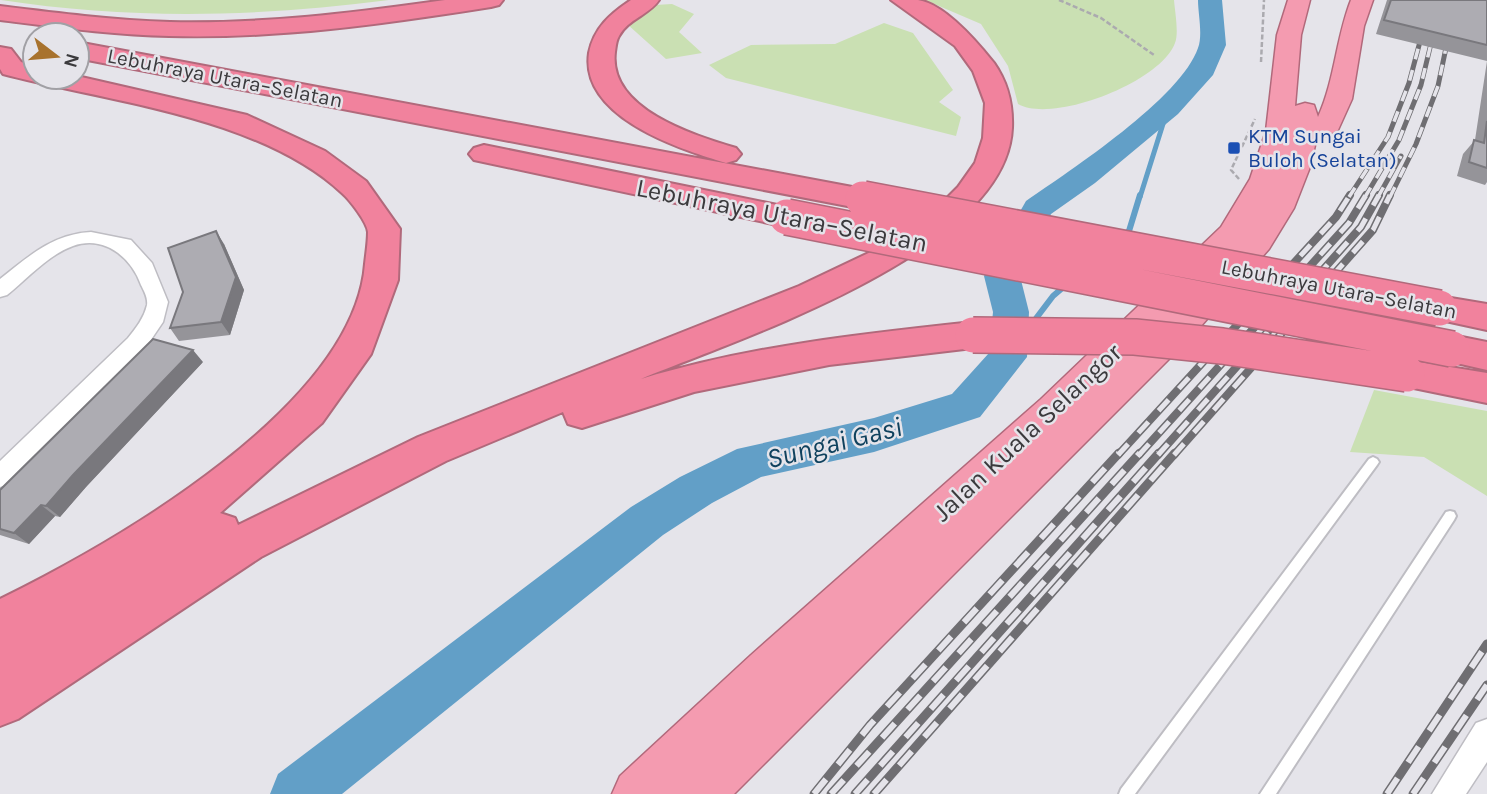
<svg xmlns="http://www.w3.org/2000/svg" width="1487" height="794" viewBox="0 0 1487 794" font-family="Karla,sans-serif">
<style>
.green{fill:#cae0b3}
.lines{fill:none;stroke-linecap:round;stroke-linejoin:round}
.stream-far1{stroke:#629fc7;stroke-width:5}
.stream{stroke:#629fc7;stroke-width:6}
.river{fill:#629fc7;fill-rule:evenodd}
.service-casing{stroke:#bebdc3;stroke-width:4}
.minor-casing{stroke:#bebdc3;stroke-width:3}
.trunk-casing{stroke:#b1697b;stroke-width:3}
.motorway-casing{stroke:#b1697b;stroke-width:4}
.path{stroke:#abaaaf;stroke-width:2.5;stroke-dasharray:5 2.5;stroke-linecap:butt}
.service{fill:#fff;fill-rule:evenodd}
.minor{fill:#fff;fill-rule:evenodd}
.trunk{fill:#f49bb0;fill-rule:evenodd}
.motorway{fill:#f1829d;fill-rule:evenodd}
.rail-far2-casing{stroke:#6f6e72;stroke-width:5}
.rail-far1-casing{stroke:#6f6e72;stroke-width:8}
.rail-casing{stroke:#6f6e72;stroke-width:9}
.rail-far2{stroke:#e5e4ea;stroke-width:3.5;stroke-dasharray:11;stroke-linecap:butt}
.rail-far1{stroke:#e5e4ea;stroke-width:5;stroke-dasharray:15;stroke-linecap:butt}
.rail{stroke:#e5e4ea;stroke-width:6;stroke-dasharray:19;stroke-linecap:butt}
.motorway-bridge-casing{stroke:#b1697b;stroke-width:38;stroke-linecap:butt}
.motorway-bridge{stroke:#f1829d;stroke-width:35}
.wall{fill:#959499}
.shaded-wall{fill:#79787d}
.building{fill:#adacb2;stroke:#79787d;stroke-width:2}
.transit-dot{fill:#1a4fb4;stroke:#e5e4ea;stroke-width:2.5}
.labels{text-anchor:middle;stroke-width:5;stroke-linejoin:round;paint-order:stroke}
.far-street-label{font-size:21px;fill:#3b3a3d;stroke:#e5e4ea}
.far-transit-label{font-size:21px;fill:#164399;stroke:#e5e4ea;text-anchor:start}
.street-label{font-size:26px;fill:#3b3a3d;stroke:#e5e4ea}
.water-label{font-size:28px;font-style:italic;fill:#10425e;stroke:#e5e4ea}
</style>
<rect width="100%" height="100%" fill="#e5e4ea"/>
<path class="green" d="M1,0H389C260,17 130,20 1,0Z
M925,0H1174C1175,12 1179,33 1175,43C1161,82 1053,124 1018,104L1008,66L981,24Z
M672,4L694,14L679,32L702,53L666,59L627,24L655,5Z
M884,23L913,33L953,90L939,102L961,117L956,136L726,78L709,65L751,45L835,44Z
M1374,390L1487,411V496L1424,457L1350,452Z"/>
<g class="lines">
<path class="stream-far1" d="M1140,197L1168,108"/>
<path class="stream" d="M1121,237L1129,231L1140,195
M1031,325L1053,296L1067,284"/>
<path class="river" d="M1198,0H1222L1226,45L1213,75L1178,114L1095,183L1051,214L1020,276L1029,312L1027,357L980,417L874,452L761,477L712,503L663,535L342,794H270L278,774L631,507L680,477L737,449L874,418L952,394L989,353L993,312L984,276L1022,208L1026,201C1071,170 1181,98 1198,48C1203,35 1198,14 1198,0Z"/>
<defs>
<path id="service" d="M1373,457L1377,459L1379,462L1377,465L1135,794H1119L1121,789L1369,459Z
M1450,511L1454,512L1456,516L1454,520L1276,794H1260L1446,512Z"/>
<path id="minor" d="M91,232L131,240L152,263L168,302L163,322L144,350L9,484L0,487V461L128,338C136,328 144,318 147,305C148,298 144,291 141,285C131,257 104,235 73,246C48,255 27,279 7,295L0,297V279C29,256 53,234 91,232Z
M1487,719V762L1466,794H1432L1476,723Z"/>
<path id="trunk" d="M1288,0H1310L1301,35L1295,106L1305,103L1314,105L1318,117C1335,80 1336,38 1351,0H1373L1364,26L1352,99L1338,130L1316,141L1310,167L1294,208L1269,249L1193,335L734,794H612L620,776L751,655L1041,399L1221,227L1250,179L1266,131L1277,35Z"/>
<path id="motorway" d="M445,0H503L499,5L491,7C384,24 277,39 169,36C112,35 56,27 0,20V6C56,13 113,20 170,22C262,24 354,13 445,0Z
M631,0H659C649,15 628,19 619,36C616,41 616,46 615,52C608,109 693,135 736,148L741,154L736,160L726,163L716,160C671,146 580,114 589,53C594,28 610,14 631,0Z
M891,0C900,0 909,0 918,0C945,4 978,43 994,63C1008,83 1013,104 1012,128C1007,252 740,338 641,379C749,346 861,334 973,322L986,326L991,335L986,344L973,348L829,365L694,392L582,428L568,424L563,412L446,461L261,557L18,719L0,726V599C116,542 354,406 365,264C366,254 368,243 368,232C367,222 350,200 342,193C259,116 109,102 3,74L0,69V47L11,49L21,62L35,66V77L77,76L247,115L325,151L366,181L400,229L398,280L371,354L322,423L220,513L235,518L238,525L418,437L799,286L877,249L936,209L958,187L975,163L983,138L985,103L973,71L955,46Z
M77,42L863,189L874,192L878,199L874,206L863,209L77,58Z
M484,145L787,207L798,210L803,217L798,224L787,227L474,160L469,154L474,148Z
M1439,296L1487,304V330L1427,317L1421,308L1427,299Z
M1452,335L1487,342V370L1439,359L1434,349L1439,339Z
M1407,360L1487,373V403L1394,384L1388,374L1394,364Z"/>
</defs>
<use href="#service" class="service-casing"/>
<use href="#minor" class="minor-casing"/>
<use href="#trunk" class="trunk-casing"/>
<use href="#motorway" class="motorway-casing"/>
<path class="path" d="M1059,0L1101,18L1154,55
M1261,62L1264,0
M1239,179L1231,170L1255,119"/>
<use href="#service" class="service"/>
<use href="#minor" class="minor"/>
<use href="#trunk" class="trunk"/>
<use href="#motorway" class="motorway"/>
<defs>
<path id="rail-far2" d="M1349,197L1388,137L1409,83L1431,0
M1365,197L1399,140L1421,85L1435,27
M1378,197L1401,156
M1390,197L1416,144L1438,86L1456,0"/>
<path id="rail-far1" d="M1118,455L1336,217L1350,195
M1139,455L1349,223L1366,195
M1158,455L1361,227L1379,195
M1174,455L1373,230L1390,195"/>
<path id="rail" d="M814,794L870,725L1119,453
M831,794L1140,453
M855,794L1159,453
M874,794L1175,453
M1387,794L1487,644
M1413,794L1487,685"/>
</defs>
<use href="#rail-far2" class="rail-far2-casing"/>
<use href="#rail-far1" class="rail-far1-casing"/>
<use href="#rail" class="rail-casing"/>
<use href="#rail-far2" class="rail-far2"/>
<use href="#rail-far1" class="rail-far1"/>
<use href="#rail" class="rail"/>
<defs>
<path id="motorway-bridge" d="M863,199L1439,308
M787,217L1452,349
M973,335L1135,337L1222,346L1407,374"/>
</defs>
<use href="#motorway-bridge" class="motorway-bridge-casing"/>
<use href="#motorway-bridge" class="motorway-bridge"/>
</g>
<path class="wall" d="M1387,0H1487V182L1485,185L1457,176L1463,154L1475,140L1487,61L1376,34Z
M224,244L244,290L230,335L179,341L170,328Z
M203,362L86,487L60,517L55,516L29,544L0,535V490Z"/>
<path class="shaded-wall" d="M216,231L224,244L244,290L230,335L221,322Z
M193,350L203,362L86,487L60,517L46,506L73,475Z
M41,505L55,516L29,544L14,533Z"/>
<path class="building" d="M1391,0H1487V45L1384,20Z
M1487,121V168L1469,162L1474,140L1484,143Z
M216,231L236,277L221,322L170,328L183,292L168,248Z
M153,339L193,350L73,475L46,506L41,505L14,533L0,529V490Z"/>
<rect class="transit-dot" x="1227" y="141" width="14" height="14" rx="3.5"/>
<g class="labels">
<g class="far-street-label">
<text transform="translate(225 78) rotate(11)" y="7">Lebuhraya Utara–Selatan</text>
<text transform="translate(1339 289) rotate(11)" y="7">Lebuhraya Utara–Selatan</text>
</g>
<g class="far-transit-label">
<text x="1248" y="143">KTM Sungai<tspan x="1248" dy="24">Buloh (Selatan)</tspan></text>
</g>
<g class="street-label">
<text transform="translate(782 215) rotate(11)" y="9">Lebuhraya Utara–Selatan</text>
<text transform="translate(1027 432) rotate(-43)" y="9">Jalan Kuala Selangor</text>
</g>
<g class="water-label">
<text transform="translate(834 442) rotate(-14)" y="10">Sungai Gasi</text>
</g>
</g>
<g transform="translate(56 56) rotate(106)"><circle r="33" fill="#e5e4ea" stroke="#a1a0a5" stroke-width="2"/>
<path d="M0-5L12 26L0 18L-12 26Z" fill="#a8722d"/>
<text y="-10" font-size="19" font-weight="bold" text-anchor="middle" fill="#3b3a3d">N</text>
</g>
</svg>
